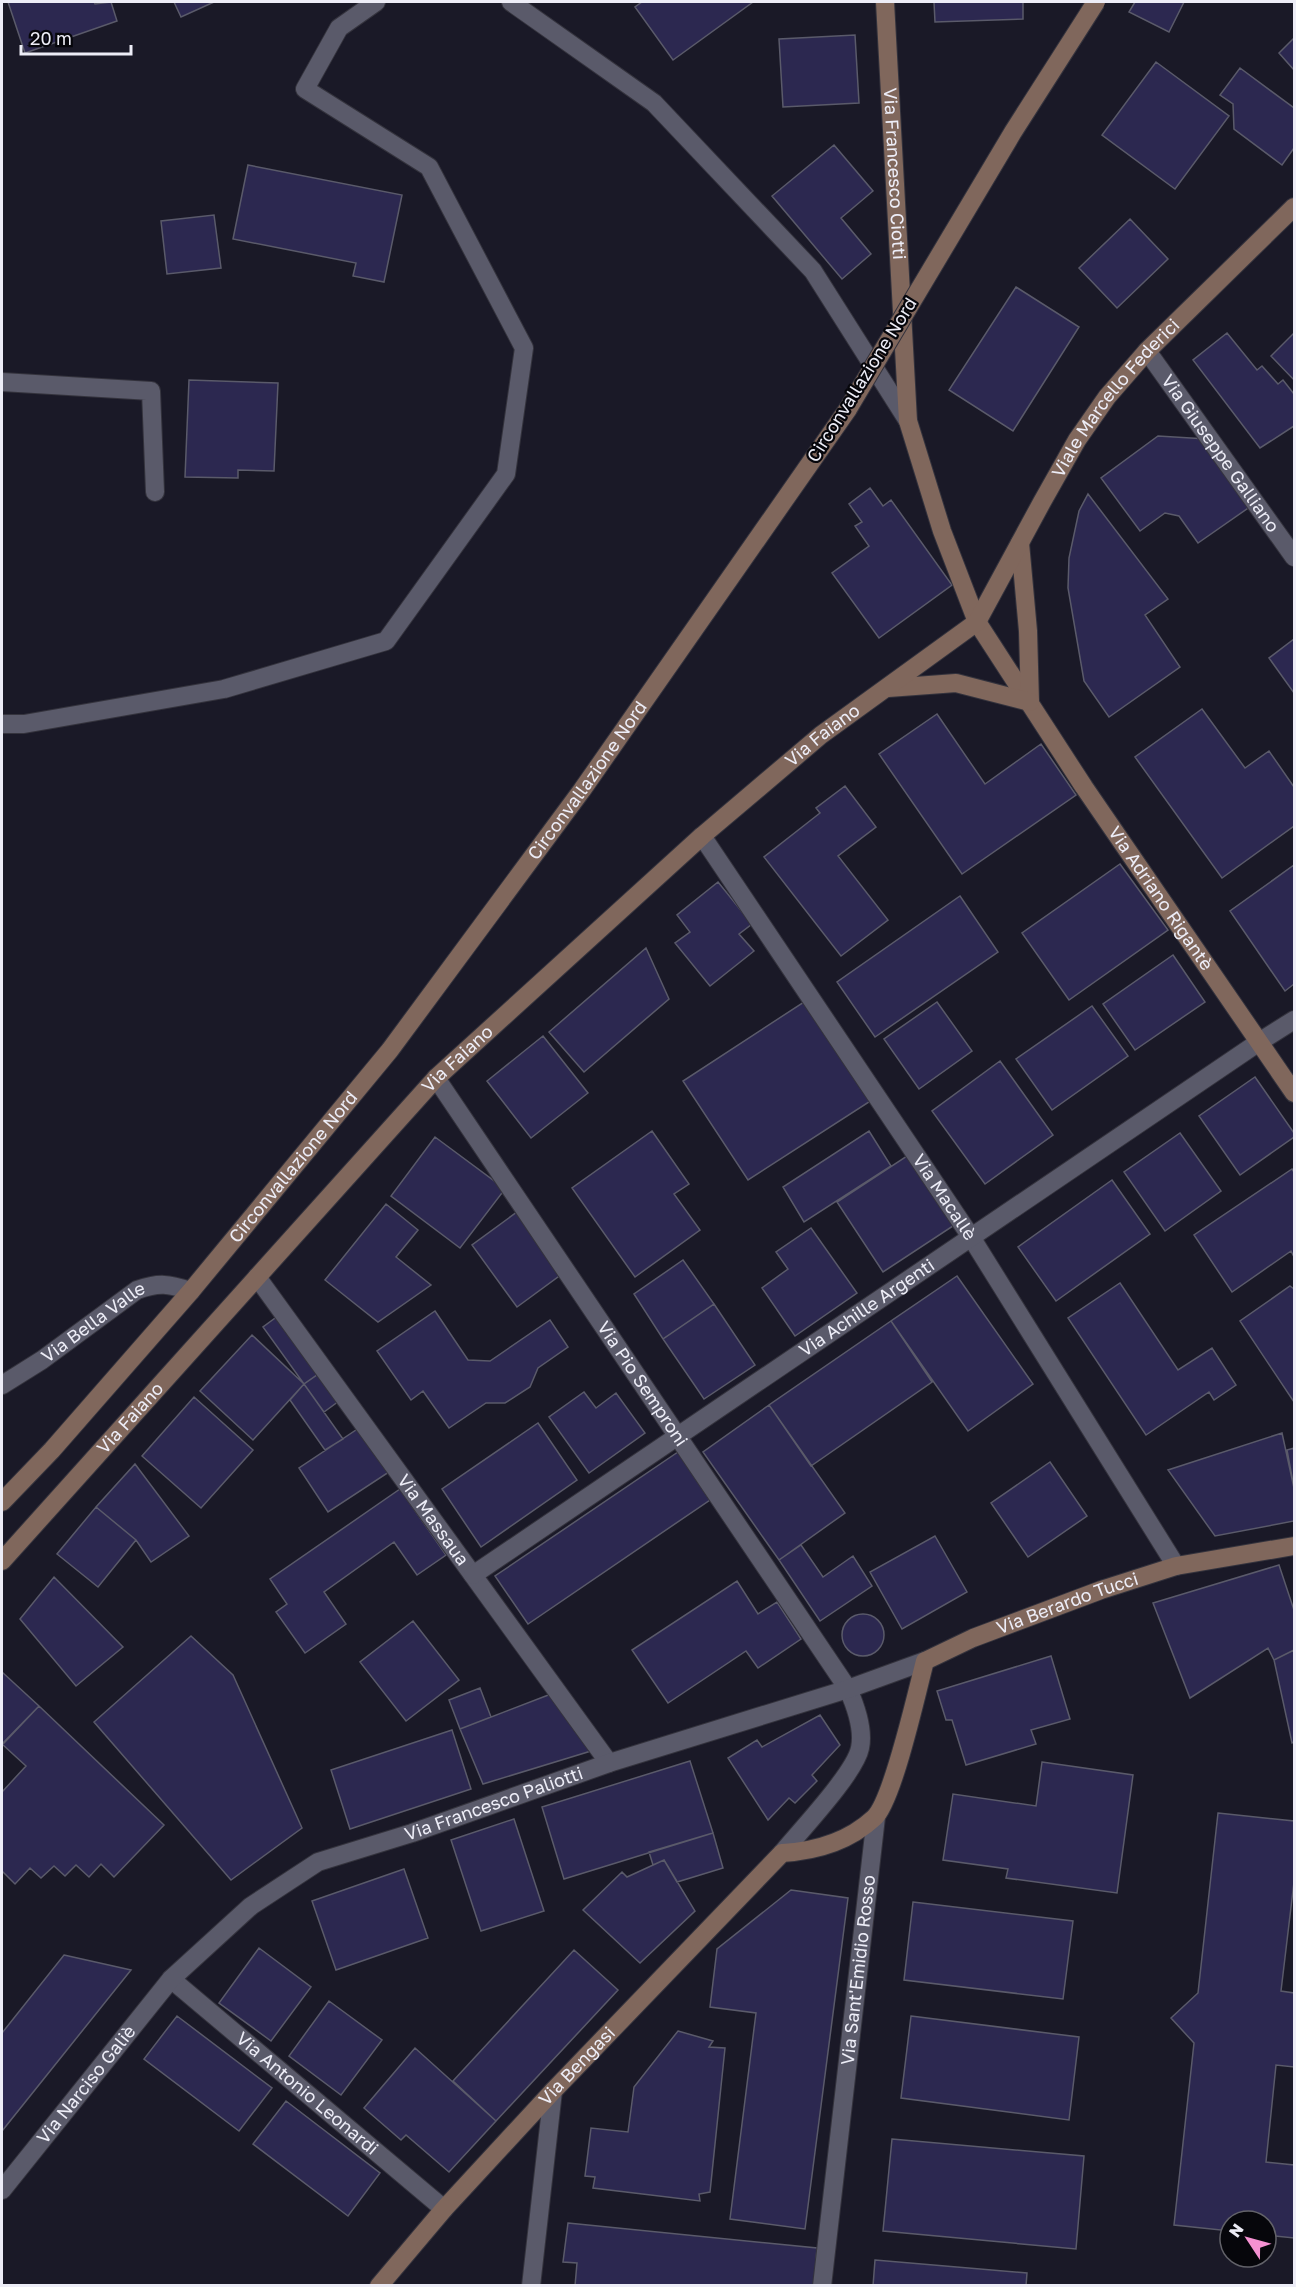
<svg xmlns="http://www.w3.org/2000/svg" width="1296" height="2287" viewBox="0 0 1296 2287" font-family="'Golos Text',sans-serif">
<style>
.building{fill:#2c2850;stroke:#5a5a6a;stroke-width:1.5}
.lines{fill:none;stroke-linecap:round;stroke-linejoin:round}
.lane-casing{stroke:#34333d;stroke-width:20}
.street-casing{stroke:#34333d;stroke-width:20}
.secondary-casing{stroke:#34333d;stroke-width:20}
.lane{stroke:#5a5a6a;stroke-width:18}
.street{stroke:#5a5a6a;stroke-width:18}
.secondary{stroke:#80675c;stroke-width:18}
.secondary-bridge-casing{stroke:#34333d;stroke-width:20;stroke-linecap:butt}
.secondary-bridge{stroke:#80675c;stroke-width:18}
.labels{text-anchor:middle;stroke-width:4.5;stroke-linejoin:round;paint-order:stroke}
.street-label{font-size:18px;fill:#ededf7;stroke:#06060b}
</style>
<rect width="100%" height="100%" fill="#1a1927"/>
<path class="building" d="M8,2H94L95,4L111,2L117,21L25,53Z
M174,2H214L181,17Z
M642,2H753L673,60L635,7Z
M934,2H1023V19L935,22Z
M1135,2H1184L1169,32L1129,12Z
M855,35L859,103L783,107L779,39Z
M1294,38V70L1279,53Z
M1156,62L1229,116L1175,189L1102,135Z
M1240,68L1294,108V148L1282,165L1234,129L1233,104L1220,95Z
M834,145L873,191L841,218L871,254L842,279L772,196Z
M248,165L402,195L384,282L353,276L356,263L233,239Z
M214,215L221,268L167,274L161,221Z
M1130,219L1168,259L1117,308L1079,268Z
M1016,287L1079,327L1013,431L949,390Z
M1227,333L1257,370L1262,366L1278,384L1283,380L1294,394V426L1260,448L1193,360Z
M1294,333V380L1271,356Z
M189,380L278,383L274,471L238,470V478L185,477Z
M1158,436L1207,439L1254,504L1198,543L1179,516L1165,513L1140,531L1101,478Z
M870,488L883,506L891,500L952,585L879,638L832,573L869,546L855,526L862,522L849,504Z
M1088,494L1168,599L1145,615L1180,667L1109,717L1084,681L1068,588L1069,558L1079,511Z
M1294,639V693L1269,658Z
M1202,709L1245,768L1269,751L1294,787V826L1222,878L1135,757Z
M937,714L985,784L1041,744L1076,795L962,874L879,754Z
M845,786L876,827L838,856L888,920L841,956L764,857L820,813L816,808Z
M1120,864L1168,930L1069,1000L1022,933Z
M1294,865V984L1285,991L1230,911Z
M718,882L752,924L739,934L754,951L710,986L675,943L690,932L677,915Z
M960,896L998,952L875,1037L837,982Z
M646,948L669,999L584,1072L549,1032Z
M1173,955L1205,1002L1135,1050L1103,1004Z
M807,1000L872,1100L748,1180L683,1081Z
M937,1002L972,1051L919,1089L884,1039Z
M1092,1006L1128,1056L1052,1110L1016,1059Z
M543,1036L588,1093L531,1138L487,1081Z
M1000,1061L1053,1135L985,1184L932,1111Z
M1255,1077L1294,1133V1137L1240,1175L1199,1116Z
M652,1131L689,1184L674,1194L700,1230L635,1277L572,1188Z
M869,1131L891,1166L804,1222L783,1187Z
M1180,1133L1221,1191L1165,1231L1124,1172Z
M435,1137L505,1189L460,1248L391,1196Z
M910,1154L956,1224L883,1272L837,1202Z
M1292,1169L1294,1172V1257L1291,1251L1232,1292L1194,1235Z
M1112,1180L1150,1234L1056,1301L1018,1247Z
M386,1204L418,1230L396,1257L431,1285L378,1322L325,1280Z
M521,1209L566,1271L517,1307L472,1245Z
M811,1228L857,1293L795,1336L762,1288L788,1269L776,1252Z
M683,1260L714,1304L663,1339L634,1294Z
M957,1276L1033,1384L968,1431L891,1321Z
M1120,1283L1178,1370L1212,1348L1236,1385L1214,1400L1209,1392L1146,1435L1068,1318Z
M1290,1286L1294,1289V1402L1240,1321Z
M714,1304L755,1365L704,1399L663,1339Z
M435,1311L468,1360L490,1361L550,1320L568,1347L538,1368L530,1387L505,1403H486L449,1428L423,1391L411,1400L377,1351Z
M282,1313L324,1370L304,1384L263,1327Z
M891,1321L932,1382L811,1466L769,1405Z
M252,1335L304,1384L253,1440L200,1391Z
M324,1370L343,1398L324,1412L304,1384Z
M304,1384L343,1439L325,1450L290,1400Z
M584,1392L596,1408L616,1393L645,1433L589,1473L549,1417Z
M194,1397L253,1450L201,1508L142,1456Z
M769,1405L845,1513L779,1560L703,1452Z
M538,1423L577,1480L481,1547L442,1489Z
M362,1426L392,1470L328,1512L299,1468Z
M1282,1433L1294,1488V1521L1215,1536L1168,1470Z
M1294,1448V1488L1287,1450Z
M678,1452L710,1500L528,1624L495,1576Z
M1050,1462L1087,1516L1028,1557L991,1503Z
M135,1464L189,1536L151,1562L136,1540L96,1507Z
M400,1489L446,1555L417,1575L394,1542L324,1592L346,1624L305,1653L276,1612L287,1604L270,1579Z
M96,1507L136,1540L98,1587L57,1554Z
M935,1536L967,1592L902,1629L870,1572Z
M801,1545L823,1577L853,1556L872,1586L820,1621L779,1560Z
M1279,1565L1294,1610V1650L1274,1660L1268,1648L1190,1698L1153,1603Z
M54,1577L123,1647L76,1686L20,1619Z
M737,1581L758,1614L777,1602L801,1639L758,1668L746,1651L668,1703L632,1650Z
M842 1635a21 21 0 1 1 42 0a21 21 0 1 1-42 0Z
M413,1621L459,1680L406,1721L360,1662Z
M191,1636L233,1675L302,1828L231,1880L94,1722Z
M1294,1650V1742L1292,1743L1274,1660Z
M1051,1656L1070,1719L1031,1730L1036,1744L966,1765L952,1720H946L937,1691Z
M2,1672L39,1706L2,1745Z
M480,1688L491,1717L460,1729L449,1700Z
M551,1694L591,1751L483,1784L460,1729Z
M39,1706L164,1825L114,1877L101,1864L89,1877L76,1865L65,1876L54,1866L41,1878L30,1868L15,1884L3,1872L2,1874V1792L26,1766L2,1744Z
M820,1715L840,1745L812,1775L817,1781L795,1803L789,1798L768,1820L728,1758L757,1740L762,1747Z
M452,1730L471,1789L350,1829L331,1770Z
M690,1761L713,1833L564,1879L542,1807Z
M1042,1762L1133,1775L1117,1893L1006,1878L1008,1869L943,1860L953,1794L1036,1806Z
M1218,1813L1294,1821V1882L1281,1991L1294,1993V2067L1276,2065L1266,2162L1294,2165V2238L1266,2235V2221H1230V2231L1174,2225L1194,2043L1171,2018L1198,1993Z
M514,1819L544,1911L481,1931L451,1840Z
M713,1833L723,1868L677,1882L664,1860L653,1865L649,1852Z
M664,1860L695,1911L640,1963L583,1910L622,1872L627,1877Z
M404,1869L428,1938L336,1970L312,1901Z
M791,1890L848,1898L805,2229L730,2219L756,2013L710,2007L717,1949Z
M913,1902L1073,1921L1063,1999L904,1980Z
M259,1948L311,1987L271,2041L219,2003Z
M574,1950L618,1990L496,2121L453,2081Z
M64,1955L131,1970L2,2131V2033Z
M329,2001L382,2040L341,2095L289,2056Z
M177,2016L272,2088L239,2131L144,2059Z
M911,2016L1079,2037L1069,2120L901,2098Z
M678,2031L713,2041L709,2047L725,2048L710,2192L699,2194L700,2201L593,2188L595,2177L585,2176L591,2128L628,2132L634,2087Z
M415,2048L496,2121L449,2172L406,2135L401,2140L364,2108Z
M286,2101L380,2173L348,2216L253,2144Z
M892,2139L1084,2156L1076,2249L883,2231Z
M568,2223L817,2248L814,2286H575L577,2263L563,2262Z
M875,2260L1027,2273L1026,2286H873Z"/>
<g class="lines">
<defs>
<path id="lane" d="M511,2L654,103L813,271L908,421
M2,382L151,391L155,492
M2,724H24L224,689L386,641L506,474L524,348L429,167L305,89L339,28L376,2"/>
<g id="street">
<path id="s1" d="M1147,351L1294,557"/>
<path id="s2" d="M702,836L971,1237L1176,1566"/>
<path id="s3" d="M436,1078L848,1689C856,1707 864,1729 860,1748C855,1773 800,1831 782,1853"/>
<path id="s4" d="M257,1277L609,1763"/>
<path id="s5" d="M2,1385L42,1360L137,1290C160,1282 168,1284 191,1291"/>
<path id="s6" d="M473,1575L1259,1042L1294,1020"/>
<path id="s7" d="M171,1979L444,2209"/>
<path id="s8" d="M2,2190L171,1979L251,1906L318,1862L412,1833L609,1763L848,1689L925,1661"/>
<path d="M531,2286L553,2091"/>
<path id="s9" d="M822,2286L876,1817"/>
</g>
<g id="secondary">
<path id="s10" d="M885,2L908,421L942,531L977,622L1084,787L1294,1093"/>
<path d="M1020,543L1028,631L1030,702"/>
<path d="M888,688L956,683L1030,702"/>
<path id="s11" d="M2,1502L52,1450L191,1291L390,1050L582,790L848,409"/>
<path id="s12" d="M2,1561L436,1078L702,836L821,735L977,622L1042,502L1077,440L1107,397L1147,351L1294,207"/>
<path id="s13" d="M379,2286L444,2209L553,2091L782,1853C817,1851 848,1842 874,1818C893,1801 917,1691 925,1661L973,1638L1101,1590L1176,1566L1294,1546"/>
</g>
</defs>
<use href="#lane" class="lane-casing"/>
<use href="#street" class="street-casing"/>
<use href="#secondary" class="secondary-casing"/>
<use href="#lane" class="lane"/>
<use href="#street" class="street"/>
<use href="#secondary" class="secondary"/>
<defs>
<path id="secondary-bridge" d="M848,409L1013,132L1096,2"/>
</defs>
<use href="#secondary-bridge" class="secondary-bridge-casing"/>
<use href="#secondary-bridge" class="secondary-bridge"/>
</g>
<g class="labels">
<g class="street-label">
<text dy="6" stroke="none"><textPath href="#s10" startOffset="172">Via Francesco Ciotti</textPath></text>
<text transform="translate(862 380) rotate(-58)" y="6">Circonvallazione Nord</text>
<text dy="6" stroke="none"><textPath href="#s12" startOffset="1622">Viale Marcello Federici</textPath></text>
<text dy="6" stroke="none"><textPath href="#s1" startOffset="126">Via Giuseppe Galliano</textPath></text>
<text dy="6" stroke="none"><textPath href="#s12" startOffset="1166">Via Faiano</textPath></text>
<text dy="6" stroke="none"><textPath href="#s11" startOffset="930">Circonvallazione Nord</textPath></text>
<text dy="6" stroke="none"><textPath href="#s10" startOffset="964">Via Adriano Rigantè</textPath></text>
<text dy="6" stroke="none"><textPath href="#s12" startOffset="678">Via Faiano</textPath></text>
<text dy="6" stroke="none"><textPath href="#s11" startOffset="444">Circonvallazione Nord</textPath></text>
<text dy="6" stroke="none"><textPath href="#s2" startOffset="435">Via Macallè</textPath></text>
<text dy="6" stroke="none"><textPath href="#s6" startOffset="476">Via Achille Argenti</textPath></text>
<text dy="6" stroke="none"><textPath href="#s5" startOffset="111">Via Bella Valle</textPath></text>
<text dy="6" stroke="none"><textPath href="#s3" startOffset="369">Via Pio Semproni</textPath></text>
<text dy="6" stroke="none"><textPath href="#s12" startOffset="192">Via Faiano</textPath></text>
<text dy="6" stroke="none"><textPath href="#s4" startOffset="300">Via Massaua</textPath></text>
<text dy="6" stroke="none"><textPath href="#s13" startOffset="1012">Via Berardo Tucci</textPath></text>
<text dy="6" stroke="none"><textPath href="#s8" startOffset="644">Via Francesco Paliotti</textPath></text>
<text dy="6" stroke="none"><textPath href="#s9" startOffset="318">Via Sant'Emidio Rosso</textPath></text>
<text dy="6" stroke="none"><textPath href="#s13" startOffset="296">Via Bengasi</textPath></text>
<text dy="6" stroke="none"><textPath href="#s8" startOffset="135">Via Narciso Galiè</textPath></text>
<text dy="6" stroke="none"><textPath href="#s7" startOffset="178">Via Antonio Leonardi</textPath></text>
</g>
</g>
<rect width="1296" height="2287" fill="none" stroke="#ededf7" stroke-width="6"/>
<g transform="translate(1248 2239) rotate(306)"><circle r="28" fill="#06060b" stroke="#626269" stroke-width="1.5"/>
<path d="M0-4.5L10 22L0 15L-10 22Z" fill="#f591d2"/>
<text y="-9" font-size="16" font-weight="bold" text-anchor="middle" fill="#ededf7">N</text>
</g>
<path d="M21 45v9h110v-9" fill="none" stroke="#ededf7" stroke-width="3"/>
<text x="30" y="45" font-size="18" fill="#ededf7" stroke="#06060b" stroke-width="4.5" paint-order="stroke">20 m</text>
</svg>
